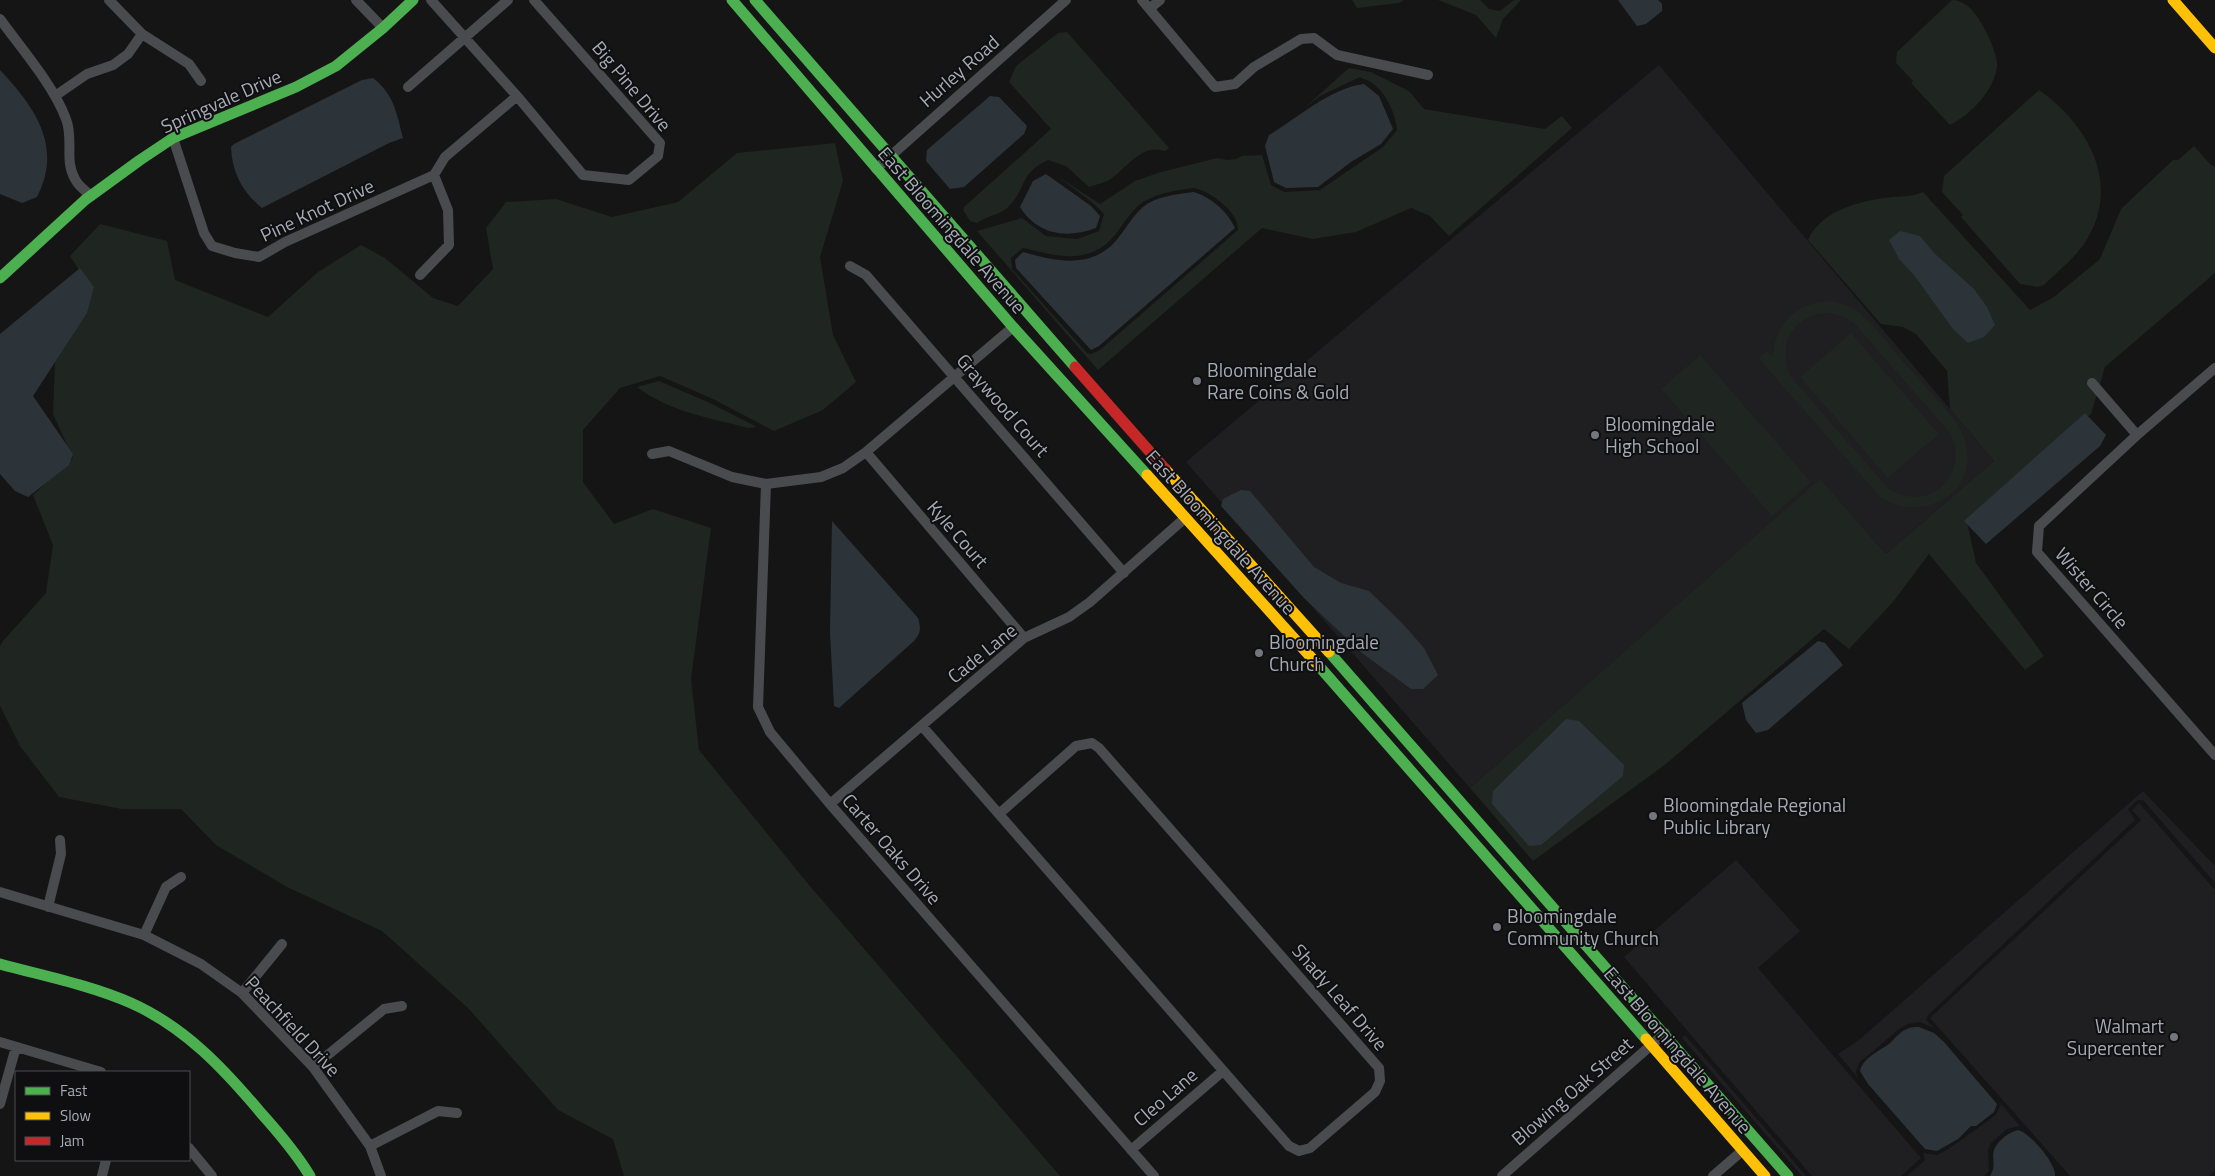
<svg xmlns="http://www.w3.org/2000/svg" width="2215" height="1176" viewBox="0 0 2215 1176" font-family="'Titillium Web',sans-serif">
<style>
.built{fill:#1f1f21}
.green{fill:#1f2520;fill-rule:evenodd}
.water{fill:#2c343a}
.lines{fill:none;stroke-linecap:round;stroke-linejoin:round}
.street{stroke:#4a4b4e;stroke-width:10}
.fast{stroke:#4caf50;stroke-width:11}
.slow{stroke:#ffc107;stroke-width:11}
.jam{stroke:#c62828;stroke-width:11}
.poi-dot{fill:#74767d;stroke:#0f0f11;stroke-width:2}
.labels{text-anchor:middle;stroke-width:4;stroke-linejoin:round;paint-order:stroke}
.street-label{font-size:19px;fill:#a7abb5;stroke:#0f0f11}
.poi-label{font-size:19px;fill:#a7abb5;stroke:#0f0f11;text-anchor:start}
</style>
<rect width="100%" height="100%" fill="#151515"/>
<path class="built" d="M1659,65L1994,461L1886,554L1820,480L1470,788L1186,462Z
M2143,791L2215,866V883L2143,800H2138L2128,809L2135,820L1928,1015L1926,1020L1934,1028L1920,1022L1908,1024L1899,1029L1859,1063L1856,1072L1858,1078L1838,1054L1859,1040Z
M2139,803L2215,890V1170L2209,1176H2070L1930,1018L2141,820L2132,810Z
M1736,860L1800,931L1758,968L1921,1158L1901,1176H1812L1624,957Z
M1685,1035L1806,1176H1802L1682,1038Z
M2001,1104L2020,1126L2007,1129L1991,1143L1988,1150L1989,1171L1984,1176H1907L1925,1160L1923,1153L1937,1155L1947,1150L1996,1115Z"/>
<path class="green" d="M1352,0H1404L1399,3L1357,8Z
M1438,0H1480L1489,9L1500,11L1514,0H1521L1503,19L1496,38L1476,15Z
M1952,0C1958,0 1964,3 1969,7C1980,16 1998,52 1997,66C1995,90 1970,115 1950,125L1911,83L1913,81L1896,63L1897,52Z
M1067,32L1169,148L1165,151C1139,142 1125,173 1105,182C1100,184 1094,185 1089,187L1066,166L1048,160C1020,173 1027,186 1011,204C1002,215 988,215 977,223L970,221L963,210L964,207L1051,129L1009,82L1016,66L1058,33Z
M1349,68L1371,72L1409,91L1424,109L1545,129L1562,116L1572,128L1449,236L1430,216L1411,208L1356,232L1313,239L1262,228L1098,370L977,231L1022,218L1046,236L1077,239L1099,231L1104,214L1093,203L1057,176L1100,204L1135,181L1161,172L1217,158L1227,160L1236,159L1242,156L1262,155L1271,185L1284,192L1320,190L1383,147L1397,130C1396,113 1384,88 1367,80C1365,79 1362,79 1360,77L1320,96L1304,108ZM1194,188C1210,191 1239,212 1238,230L1100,350L1091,354L1087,353L1012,269L1011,258L1023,248C1056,256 1090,266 1115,235C1123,225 1132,209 1143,202C1158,193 1176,190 1194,188Z
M2039,90C2089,125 2123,186 2084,244C2074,259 2057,272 2044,285L2038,287L2020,284L1961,217L1963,215L1942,192L1944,176Z
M835,143L843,181L820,257L833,335L856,382L823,410L774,431L713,399L660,376L620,388L583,430V482L614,524L653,509L711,528L691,679L699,750L809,885L1060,1176H624L613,1139L558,1110L468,1008L382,931L287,887L216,845L181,809H122L59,797L20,746L0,706V646L3,641L46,593L53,545L33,495L73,458L53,414L55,362L92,290L70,256L100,224L167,241L175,280L268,317L318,272L361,245L385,258L433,298L458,306L493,269L486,228L506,202L556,199L612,217L678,202L737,153Z
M2194,146L2210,164L2215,167V273L2105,367L2091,414L1967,522L1976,563L2044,656L2025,670L1929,554L1893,602L1849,649L1824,629L1666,764L1533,861L1470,788L1820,479L1886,554L1994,461L1950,409L1947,371L1916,334L1903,327L1881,324L1808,240C1821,210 1862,200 1893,197C1906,196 1911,197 1923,192L2030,310L2054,297L2100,259L2121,209L2173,160H2178Z
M1830,301C1841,303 1852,306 1861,314C1879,330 1893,351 1909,368C1925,387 1945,405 1958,426C1962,431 1964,437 1966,443C1978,495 1920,525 1879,496L1758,358L1767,351L1773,357C1774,324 1797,302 1830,301ZM1829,313L1842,316L1853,322L1950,433C1972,476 1926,516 1887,487L1791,377C1775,346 1794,313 1829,313Z
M1851,333L1939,434L1888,478L1800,377Z
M1700,355L1811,482L1772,516L1661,389Z
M659,381L710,403L757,427L748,428C710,418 668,411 637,387Z"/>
<path class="water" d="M1618,0H1658L1662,4V11L1646,24L1637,26Z
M0,70C35,107 63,147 37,197L22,203L0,194Z
M373,78C394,94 397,114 403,138L389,143L262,208C242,192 232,172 231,147L234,144L362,80Z
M1364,84L1379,96L1393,129L1381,144L1351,162L1318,187L1286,188L1274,182L1265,146L1269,135C1298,118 1330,88 1364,84Z
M990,96L999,97L1027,126L1024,134L964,187L950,189L926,161L927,150Z
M1046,174L1091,206L1100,216L1096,228C1066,239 1038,235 1020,207L1033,181Z
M1194,192C1212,198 1227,211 1235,228L1099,346L1091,350L1016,268L1015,260L1023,252C1052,260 1085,269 1111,246C1123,235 1130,218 1143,207C1156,196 1178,194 1194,192Z
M1900,231L1920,236L1934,253L1974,289L1987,307L1995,325L1984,337L1968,343L1953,329L1914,275L1899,259L1889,240Z
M80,268L94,287L87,313L33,396L73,454L69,465L28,497L15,491L0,474V334Z
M2085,413L2106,435L2100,446L1986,544L1964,521Z
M1241,490L1250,491L1314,567L1341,583L1369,591L1403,624L1424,648L1438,675L1423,689H1411L1362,653L1304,598L1221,506L1223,499Z
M832,521L918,618C921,628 921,633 914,641L839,708L834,706L830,632Z
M1818,641L1825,643L1843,665L1768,730L1756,733L1746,720L1742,703Z
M1566,719L1579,721L1624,765L1623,776L1541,845L1529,846L1492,804L1493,791Z
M1919,1027L1934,1033L1944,1042L1997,1104L1994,1112L1976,1126H1971L1958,1139L1937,1151L1925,1149L1868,1084L1860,1071C1863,1058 1879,1051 1889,1044C1895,1039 1899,1032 1907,1029C1911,1027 1915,1027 1919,1027Z
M2018,1130C2029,1132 2057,1164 2055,1176H1990C1999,1162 1986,1154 2001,1140C2006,1135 2011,1132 2018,1130Z"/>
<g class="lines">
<path class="street" d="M109,0L142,34L189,64L201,81
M356,0L383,28
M431,0L517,96L583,175L629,180L658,156L660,143L534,0
M1142,0L1215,87L1235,84L1254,67L1301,39L1314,38L1337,55L1428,75
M1150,8L1160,0
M0,19C21,48 54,86 66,119C74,139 64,160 75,179C78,186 86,191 91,196
M408,87L508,0
M55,96L87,74L113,65L128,54L142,34
M173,138L204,233L212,246L235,253L259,257L285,242L434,175L445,157L517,96
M876,169L1066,0
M850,266L866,275L1124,573
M420,275L449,245L448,210L434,175
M2215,368L2137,435L2039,526L2037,552L2215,755
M2092,383L2137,435
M866,452L1024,638
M652,454L669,451L732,477L766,484L821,477L843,468L866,452L1013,327
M766,484L758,707L770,732L830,804L1154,1176
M922,726L1289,1146L1299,1151L1310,1148L1375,1092L1380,1081L1379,1068L1099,748L1092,743L1076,746L1000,813
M830,804L1024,638L1069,617L1090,602L1185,518
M0,892L144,935L201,964L242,993L313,1067L370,1146L381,1176
M48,907L61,854L60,840
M144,935L166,887L181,877
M242,993L282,944
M0,1042L101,1072
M313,1067L384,1009L402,1006
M0,1104L16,1047
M370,1146L438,1111L457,1113
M189,1148L212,1176
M1131,1150L1223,1071
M102,1176L106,1160
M1502,1176L1665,1033
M1713,1176L1742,1151"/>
<path class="fast" d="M732,0L1013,327L1147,475
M755,0L1075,367
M0,278L85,200L140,160L173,138L296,87L336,66L383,28L413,0
M1329,652L1788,1176
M1318,665L1646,1039
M0,964C44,976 90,985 131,1003C185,1027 224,1069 261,1113C279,1133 296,1153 310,1176"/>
<path class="slow" d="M2173,0L2215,48
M1165,469L1329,652
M1147,475L1318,665
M1646,1039L1765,1176"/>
<path class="jam" d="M1075,367L1165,469"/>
</g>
<g class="poi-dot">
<circle cx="1197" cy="381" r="5"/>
<circle cx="1595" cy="435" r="5"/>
<circle cx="1259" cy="653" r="5"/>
<circle cx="1653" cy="816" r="5"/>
<circle cx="1497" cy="927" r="5"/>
<circle cx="2174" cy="1037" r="5"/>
</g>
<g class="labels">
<g class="street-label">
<text transform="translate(959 71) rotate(-41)" y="7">Hurley Road</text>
<text transform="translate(632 86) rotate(50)" y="7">Big Pine Drive</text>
<text transform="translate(221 101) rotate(-24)" y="7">Springvale Drive</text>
<text transform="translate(317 210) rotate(-25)" y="7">Pine Knot Drive</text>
<text transform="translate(952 230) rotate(49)" y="7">East Bloomingdale Avenue</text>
<text transform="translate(1003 405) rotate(49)" y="7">Graywood Court</text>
<text transform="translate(1221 532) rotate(48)" y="7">East Bloomingdale Avenue</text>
<text transform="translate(958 534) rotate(49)" y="7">Kyle Court</text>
<text transform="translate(2092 588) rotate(49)" y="7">Wister Circle</text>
<text transform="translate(982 653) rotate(-39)" y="7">Cade Lane</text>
<text transform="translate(892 849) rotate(49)" y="7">Carter Oaks Drive</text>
<text transform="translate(1340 997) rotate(49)" y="7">Shady Leaf Drive</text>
<text transform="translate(293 1026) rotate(47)" y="7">Peachfield Drive</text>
<text transform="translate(1678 1050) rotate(49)" y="7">East Bloomingdale Avenue</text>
<text transform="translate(1572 1091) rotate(-41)" y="7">Blowing Oak Street</text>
<text transform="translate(1165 1097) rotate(-41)" y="7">Cleo Lane</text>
</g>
<g class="poi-label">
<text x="1207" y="377">Bloomingdale<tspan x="1207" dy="22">Rare Coins &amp; Gold</tspan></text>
<text x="1605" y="431">Bloomingdale<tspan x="1605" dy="22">High School</tspan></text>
<text x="1269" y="649">Bloomingdale<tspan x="1269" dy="22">Church</tspan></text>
<text x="1663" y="812">Bloomingdale Regional<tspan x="1663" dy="22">Public Library</tspan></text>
<text x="1507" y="923">Bloomingdale<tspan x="1507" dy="22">Community Church</tspan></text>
<text x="2164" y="1033" text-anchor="end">Walmart<tspan x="2164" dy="22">Supercenter</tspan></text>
</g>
</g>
<rect x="15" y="1071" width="175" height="90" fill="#0f0f11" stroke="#4c4d53"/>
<rect x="25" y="1087" width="25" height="8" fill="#4caf50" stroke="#4c4d53"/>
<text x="60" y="1096" font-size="15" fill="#a7abb5">Fast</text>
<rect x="25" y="1112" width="25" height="8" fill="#ffc107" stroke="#4c4d53"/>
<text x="60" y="1121" font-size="15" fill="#a7abb5">Slow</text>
<rect x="25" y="1137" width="25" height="8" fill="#c62828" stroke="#4c4d53"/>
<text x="60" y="1146" font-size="15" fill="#a7abb5">Jam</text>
</svg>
